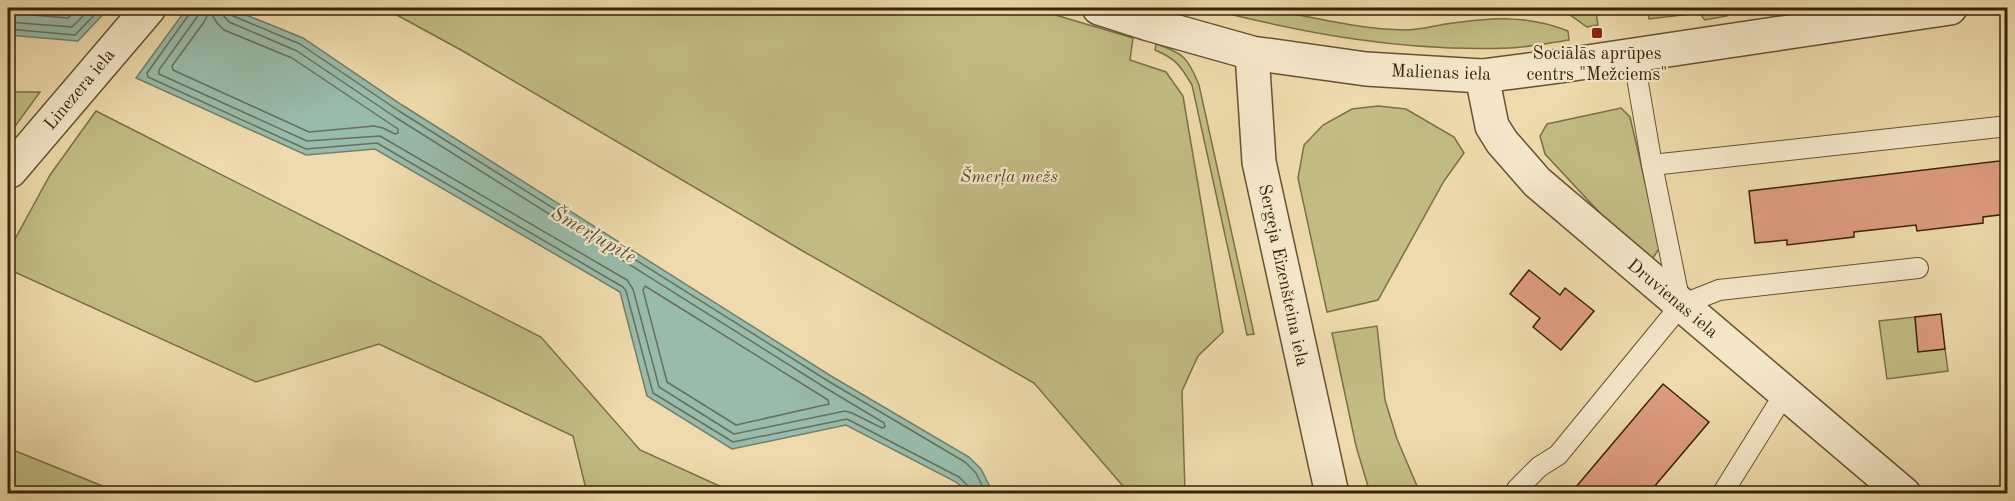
<svg xmlns="http://www.w3.org/2000/svg" width="2015" height="501" viewBox="0 0 2015 501" font-family="'Old Standard TT',serif">
<style>
.green{fill:#c1bd84;stroke:#7c7046;stroke-width:1.5}
.water{fill:#99bbab;stroke:#727f6a;stroke-width:1.5}
.lines{fill:none;stroke-linecap:round;stroke-linejoin:round}
.shore{stroke:#68705a;stroke-width:1.5}
.building{fill:#de9b80;stroke:#372408;stroke-width:1.5}
.service-casing{stroke:#655231;stroke-width:22}
.minor-casing{stroke:#655231;stroke-width:36}
.tertiary-casing{stroke:#655231;stroke-width:36}
.service{stroke:#f4e7c9;stroke-width:20}
.minor{stroke:#f4e7c9;stroke-width:33}
.tertiary{stroke:#f4e7c9;stroke-width:33}
.poi-dot{fill:#8f2418;stroke:#f4e7c9;stroke-width:2}
.labels{text-anchor:middle;stroke-width:4.5;stroke-linejoin:round;paint-order:stroke}
.poi-label{font-size:18px;fill:#372408;stroke:#f4e7c9}
.street-label{font-size:18px;fill:#372408;stroke:#f4e7c9}
.park-label{font-size:18px;font-style:italic;fill:#5a4a27;stroke:#f4e7c9}
.water-label{font-size:20px;font-style:italic;fill:#545139;stroke:#f4e7c9}
</style>
<rect width="100%" height="100%" fill="#eedaac"/>
<filter id="stains"><feTurbulence type="fractalNoise" baseFrequency=".00333" numOctaves="4"/><feColorMatrix values="0 0 0 0 .2 0 0 0 0 .09 0 0 0 0 .02 0 0 0 .5 -.17"/></filter>
<radialGradient id="worn" r=".72"><stop offset=".6" stop-color="#630" stop-opacity="0"/><stop offset="1" stop-color="#630" stop-opacity=".3"/></radialGradient>
<path class="green" d="M384,8H1032L1133,38L1130,60L1166,72L1183,96L1223,332L1198,356L1182,391L1185,493H1129L1034,383L801,250L461,50Z
M1205,8C1223,7 1243,5 1260,8C1308,16 1357,29 1405,30C1419,30 1433,26 1446,24C1489,18 1527,14 1568,31L1569,40C1550,43 1530,47 1510,48C1404,52 1307,34 1205,8Z
M1338,8H1454C1416,13 1376,15 1338,8Z
M1549,8H1626L1596,12L1598,25L1587,27L1567,13Z
M1647,8H1725L1727,16L1705,20L1699,13L1649,19Z
M1156,44C1184,53 1188,58 1199,85L1254,334L1247,335L1192,85C1180,65 1176,59 1155,50Z
M8,92H40L8,136Z
M1378,106L1406,109L1454,137L1464,153L1444,181L1378,300L1327,312L1298,178L1304,145L1323,125L1352,109Z
M1621,108L1630,117L1660,247L1651,261L1641,257L1545,154L1540,136L1547,124Z
M96,111L541,337L640,450L735,493H587L573,436L379,344L256,382L8,269V252L50,175Z
M1915,317L1919,351L1945,349L1948,371L1887,379L1879,321Z
M1377,326L1385,400L1397,439L1420,493H1370L1356,446L1332,333Z
M8,448L120,493H8Z"/>
<path class="water" d="M8,8H109L78,41L8,35Z
M187,8H229L303,38L402,105L831,376L969,457L981,469L993,493H968L956,482L846,425L732,449L647,396L620,292L375,149L306,155L136,78Z"/>
<g class="lines">
<path class="shore" d="M191,8L190,13L147,73L148,77L306,149L377,143L623,287L626,291L653,393L733,442L847,419L959,477L970,488L972,494
M199,8L197,17L159,70V74L307,141L380,136L627,280L633,289L659,387L734,434L845,411L852,413L882,428L885,427L884,423L824,387L395,117L297,51L229,22L223,15L222,8
M229,8L230,12L233,16L300,44L399,111L828,381L965,462L976,473L986,494
M8,13L68,18L78,8
M211,13L217,23L224,30L292,58L398,129V133L395,134L383,128L374,126L309,132L173,70L172,66L204,22L208,14Z
M8,22L72,27L91,8
M8,29L75,35L101,8
M645,286L828,400L829,404L736,425L667,382L643,290Z"/>
</g>
<path class="building" d="M2007,160V214L1983,217V223L1917,231L1916,225L1854,232V237L1787,245V240L1755,243L1749,191Z
M1529,270L1560,295L1565,288L1594,311L1561,350L1533,327L1540,318L1510,294Z
M1941,314L1945,349L1918,352L1915,317Z
M1663,384L1709,422L1648,494H1570Z"/>
<g class="lines">
<defs>
<path id="service" d="M1633,54L1652,165L1680,303
M1652,165L2008,126
M1517,489L1539,467L1558,455L1681,305L1719,290L1918,268
M1722,494L1785,393"/>
<path id="minor" d="M1482,76L1492,126L1502,142L1537,182L1904,494
M10,171L149,8"/>
<path id="tertiary" d="M1099,8L1149,24L1252,53L1366,69L1482,76L1560,66L1950,8
M1252,53L1259,162L1332,494"/>
</defs>
<use href="#service" class="service-casing"/>
<use href="#minor" class="minor-casing"/>
<use href="#tertiary" class="tertiary-casing"/>
<use href="#service" class="service"/>
<use href="#minor" class="minor"/>
<use href="#tertiary" class="tertiary"/>
</g>
<rect class="poi-dot" x="1591" y="27" width="12" height="12" rx="3"/>
<g class="labels">
<g class="poi-label">
<text x="1597" y="59">Sociālās aprūpes<tspan x="1597" dy="21">centrs "Mežciems"</tspan></text>
</g>
<g class="street-label">
<text transform="translate(1441 72) rotate(2)" y="6">Malienas iela</text>
<text transform="translate(79 89) rotate(-50)" y="6">Linezera iela</text>
<text transform="translate(1284 275) rotate(78)" y="6">Sergeja Eizenšteina iela</text>
<text transform="translate(1673 298) rotate(40)" y="6">Druvienas iela</text>
</g>
<g class="park-label">
<text x="1009" y="182">Šmerļa mežs</text>
</g>
<g class="water-label">
<text transform="translate(594 234) rotate(30)" y="7">Šmerļupīte</text>
</g>
</g>
<rect width="2015" height="501" fill="none" stroke="#eedaac" stroke-width="30"/>
<rect x="9" y="9" width="1997" height="483" fill="none" stroke="#372408" stroke-width="3"/>
<rect x="15" y="15" width="1985" height="471" fill="none" stroke="#372408" stroke-width="1.5"/>
<rect width="100%" height="100%" filter="url(#stains)"/>
<rect width="100%" height="100%" fill="url(#worn)"/>
</svg>
